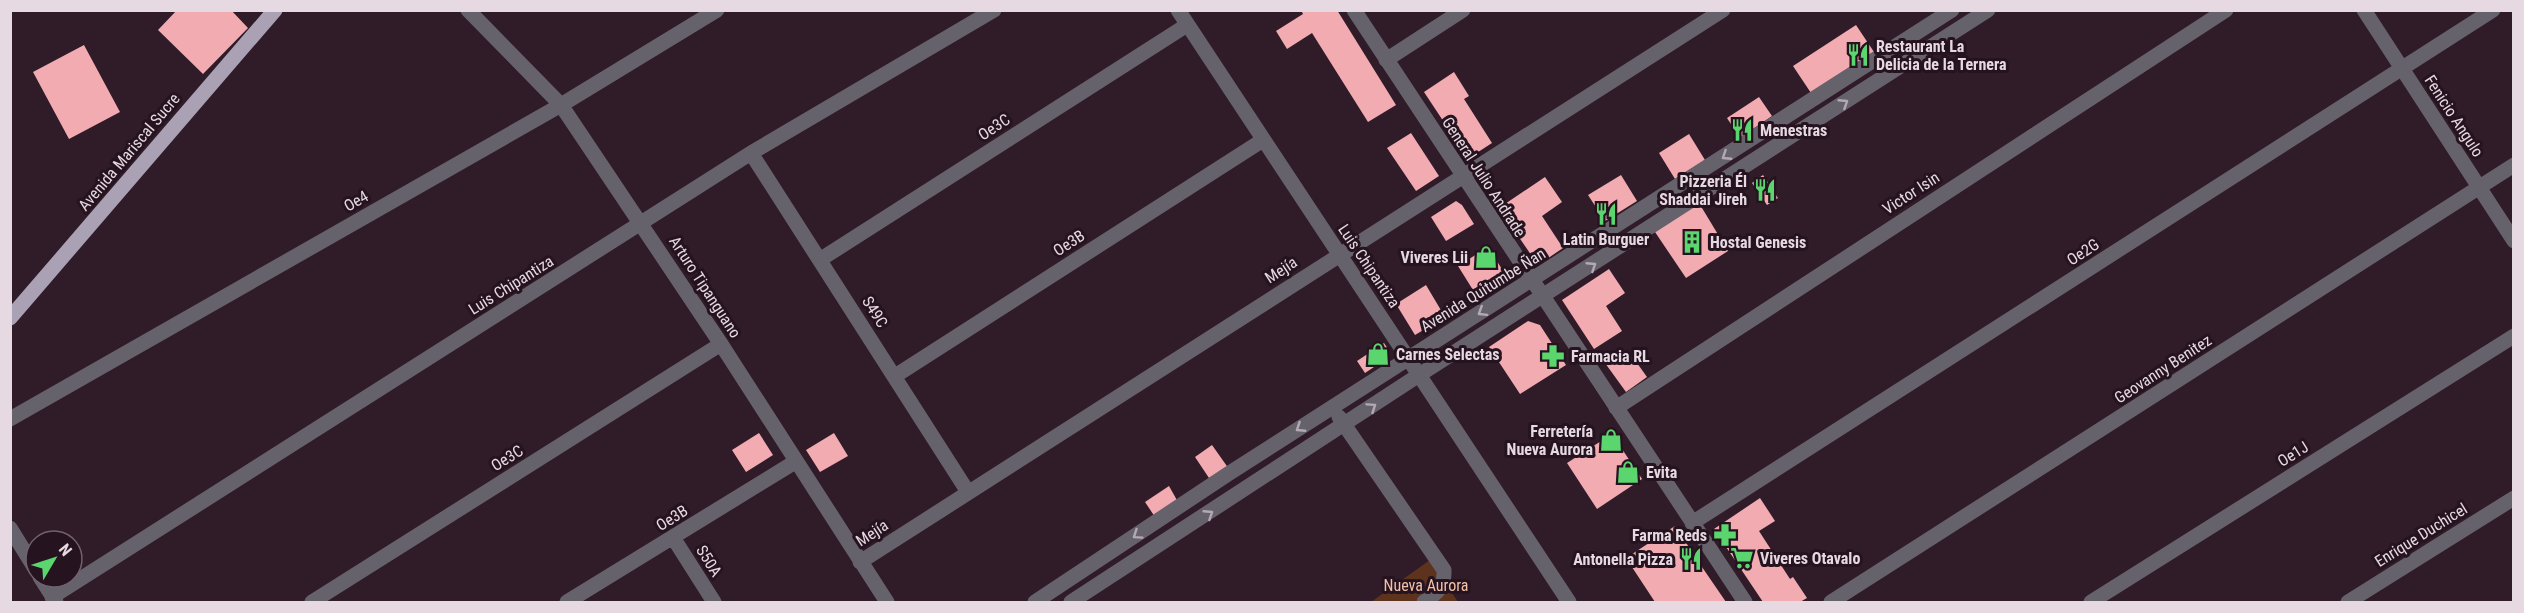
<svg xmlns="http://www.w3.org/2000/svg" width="2524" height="613" font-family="'Roboto Condensed',sans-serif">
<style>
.green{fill:#5e331d}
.building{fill:#f2abb1}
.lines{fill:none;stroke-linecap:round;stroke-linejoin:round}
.minor{stroke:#66626c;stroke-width:15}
.major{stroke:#aaa1b5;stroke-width:15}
.oneway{stroke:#b3a9b2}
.labels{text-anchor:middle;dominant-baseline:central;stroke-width:6;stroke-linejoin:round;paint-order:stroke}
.poi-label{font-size:16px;font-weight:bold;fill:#e6d9e1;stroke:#25131f;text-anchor:start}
.street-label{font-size:16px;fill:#e6d9e1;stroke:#25131f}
.park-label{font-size:16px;fill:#f3c0a7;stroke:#25131f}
</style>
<rect width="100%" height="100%" fill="#2f1c28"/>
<path class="green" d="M1430,560l28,42h-87z"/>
<path class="building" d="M177,10h54l17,18 -45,46 -45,-44z
M1301,10h36l59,95 -28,17 -56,-89 -25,16 -11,-18 27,-17z
M1856,25l18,27 -63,41 -18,-27z
M84,45l36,67 -51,27 -36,-67z
M1454,72l15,24 -5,3 28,44 -20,13 -7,-2 -41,-62z
M1759,97l13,19 -32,22 -13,-20z
M1411,133l28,43 -23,15 -29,-43z
M1689,134l16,26 -30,19 -16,-26z
M1621,175l16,26 -32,20 -17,-26z
M1763,175l15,23 -11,7 -15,-22z
M1545,177l17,25 -20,14 21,32 -25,17 -39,-57z
M1456,201l6,4 12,19 -28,17 -15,-24z
M1699,203l29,48 -42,27 -31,-46z
M1488,247l17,27v7l-27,17 -20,-32z
M1609,269l16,24 -19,13 16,25 -28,18 -32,-49z
M1426,285l19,32 -30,18 -19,-31z
M1528,321l12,4 26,40 -46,29 -31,-47z
M1384,343l4,6 -2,10 -21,14 -8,-12z
M1615,356l5,8 12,-8 15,21 -21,15 -21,-29z
M759,433l14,22 -27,17 -14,-22z
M834,433l14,23 -28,16 -14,-22z
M1612,434l30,45 -45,30 -30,-46z
M1212,445l17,24 -18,12 -16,-24z
M1169,486l9,16 -23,15 -10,-15z
M1760,498l15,23 -16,10 31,48 3,-2 14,21 -7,4h-37l-49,-73z
M1675,526l27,41 24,35h-71l-2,-3 -27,-41z"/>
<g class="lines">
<path class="minor" d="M468,10l93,95 160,239 166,258
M1178,10l391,592
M1354,10l391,592
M2364,10l150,231
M1386,60l77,-50
M751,153l217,339
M821,259l366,-234
M895,376l368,-236
M1616,408l610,-398
M1339,417l105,153c1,17 -7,23 -20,32
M10,419l551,-314 156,-95
M1692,523l801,-513
M10,528l26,42
M674,539l40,63
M860,562l863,-552
M40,577l16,25
M52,597l699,-444 243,-143
M312,602l409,-258
M567,602l228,-140
M1035,602l193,-128 724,-464
M1071,602l348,-227 569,-365
M1831,602l683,-437
M2091,602l423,-266
M2348,602l166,-104"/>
<path class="major" d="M10,318l265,-308"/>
</g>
<defs><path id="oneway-chevron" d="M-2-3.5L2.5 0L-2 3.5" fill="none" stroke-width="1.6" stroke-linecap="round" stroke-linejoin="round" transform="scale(1.5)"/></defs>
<g class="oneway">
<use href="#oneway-chevron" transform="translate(1844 103) rotate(-33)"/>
<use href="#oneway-chevron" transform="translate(1726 156) rotate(147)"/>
<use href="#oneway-chevron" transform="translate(1592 266) rotate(-33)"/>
<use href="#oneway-chevron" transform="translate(1482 312) rotate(148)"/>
<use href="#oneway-chevron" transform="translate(1372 407) rotate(-34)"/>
<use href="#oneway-chevron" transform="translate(1300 428) rotate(147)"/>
<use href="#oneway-chevron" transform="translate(1209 514) rotate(-33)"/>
<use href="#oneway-chevron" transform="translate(1137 535) rotate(146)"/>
</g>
<defs>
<g id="restaurant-bare" transform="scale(1.8)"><path d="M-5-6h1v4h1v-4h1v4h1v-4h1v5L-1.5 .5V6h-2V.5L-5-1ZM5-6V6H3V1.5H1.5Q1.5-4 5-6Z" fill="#5bd56e" stroke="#25131f" stroke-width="2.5" paint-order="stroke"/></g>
<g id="building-bare" transform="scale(1.8)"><path d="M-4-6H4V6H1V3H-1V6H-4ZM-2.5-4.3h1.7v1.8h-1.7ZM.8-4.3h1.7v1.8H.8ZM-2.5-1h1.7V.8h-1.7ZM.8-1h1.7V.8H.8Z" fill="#5bd56e" stroke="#25131f" stroke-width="2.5" paint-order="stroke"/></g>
<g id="shop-bare" transform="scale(1.8)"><path d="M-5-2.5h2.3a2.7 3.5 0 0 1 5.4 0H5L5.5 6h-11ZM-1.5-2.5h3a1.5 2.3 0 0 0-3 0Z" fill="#5bd56e" stroke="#25131f" stroke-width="2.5" paint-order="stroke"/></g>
<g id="pharmacy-bare" transform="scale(1.8)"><path d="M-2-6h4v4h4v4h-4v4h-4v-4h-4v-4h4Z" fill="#5bd56e" stroke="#25131f" stroke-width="2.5" paint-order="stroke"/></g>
<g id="supermarket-bare" transform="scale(1.8)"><path d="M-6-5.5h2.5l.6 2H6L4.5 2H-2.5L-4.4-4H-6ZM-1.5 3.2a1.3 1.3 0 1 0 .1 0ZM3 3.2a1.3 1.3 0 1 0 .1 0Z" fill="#5bd56e" stroke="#25131f" stroke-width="2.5" paint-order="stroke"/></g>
</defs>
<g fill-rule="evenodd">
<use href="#restaurant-bare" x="1858" y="55"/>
<use href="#restaurant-bare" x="1742" y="130"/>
<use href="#restaurant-bare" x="1765" y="190"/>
<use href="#restaurant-bare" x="1606" y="214"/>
<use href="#building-bare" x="1692" y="242"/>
<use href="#shop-bare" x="1486" y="257"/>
<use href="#shop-bare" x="1378" y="354"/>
<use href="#pharmacy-bare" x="1553" y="356"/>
<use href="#shop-bare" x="1611" y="440"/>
<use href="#shop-bare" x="1628" y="472"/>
<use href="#pharmacy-bare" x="1725" y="535"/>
<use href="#supermarket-bare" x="1742" y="558"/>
<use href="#restaurant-bare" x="1691" y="559"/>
</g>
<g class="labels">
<g class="poi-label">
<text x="1876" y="46">Restaurant La<tspan x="1876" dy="18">Delicia de la Ternera</tspan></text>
<text x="1760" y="130">Menestras</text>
<text x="1747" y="181" text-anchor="end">Pizzeria Él<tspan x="1747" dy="18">Shaddai Jireh</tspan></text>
<text x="1606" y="239" text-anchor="middle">Latin Burguer</text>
<text x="1710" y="242">Hostal Genesis</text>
<text x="1468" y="257" text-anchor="end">Viveres Lii</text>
<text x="1396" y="354">Carnes Selectas</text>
<text x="1571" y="356">Farmacia RL</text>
<text x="1593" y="431" text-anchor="end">Ferretería<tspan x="1593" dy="18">Nueva Aurora</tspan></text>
<text x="1646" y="472">Evita</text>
<text x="1707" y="535" text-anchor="end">Farma Reds</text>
<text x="1760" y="558">Viveres Otavalo</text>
<text x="1673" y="559" text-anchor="end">Antonella Pizza</text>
</g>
<g class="street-label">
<text transform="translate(2454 116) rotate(57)">Fenicio Angulo</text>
<text transform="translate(994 127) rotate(-33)">Oe3C</text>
<text transform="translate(129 152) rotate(-50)">Avenida Mariscal Sucre</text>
<text transform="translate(1484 177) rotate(57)">General Julio Andrade</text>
<text transform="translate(1911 193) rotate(-33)">Victor Isin</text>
<text transform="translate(356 201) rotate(-30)">Oe4</text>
<text transform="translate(1069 243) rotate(-33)">Oe3B</text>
<text transform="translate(2083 252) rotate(-33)">Oe2G</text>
<text transform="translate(1369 266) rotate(56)">Luis Chipantiza</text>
<text transform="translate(1281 270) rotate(-33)">Mejía</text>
<text transform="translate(511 285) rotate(-32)">Luis Chipantiza</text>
<text transform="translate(705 287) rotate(57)">Arturo Tipanguano</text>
<text transform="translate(1483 290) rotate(-32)">Avenida Quitumbe Ñan</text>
<text transform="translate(875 312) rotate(58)">S49C</text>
<text transform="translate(2163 369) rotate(-33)">Geovanny Benitez</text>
<text transform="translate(2293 454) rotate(-32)">Oe1J</text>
<text transform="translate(507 458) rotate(-32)">Oe3C</text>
<text transform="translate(672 518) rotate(-32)">Oe3B</text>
<text transform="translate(872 533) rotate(-33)">Mejía</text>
<text transform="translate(2421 535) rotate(-32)">Enrique Duchicel</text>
<text transform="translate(709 561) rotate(58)">S50A</text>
</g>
<g class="park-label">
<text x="1426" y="585">Nueva Aurora</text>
</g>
</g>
<rect width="2524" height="613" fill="none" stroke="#e6d9e1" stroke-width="24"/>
<g transform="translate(54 559) rotate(51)"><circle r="28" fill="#25131f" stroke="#72626d" stroke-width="1.5"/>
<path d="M0-4.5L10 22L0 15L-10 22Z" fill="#5bd56e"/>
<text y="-9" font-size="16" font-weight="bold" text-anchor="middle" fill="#e6d9e1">N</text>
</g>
</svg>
